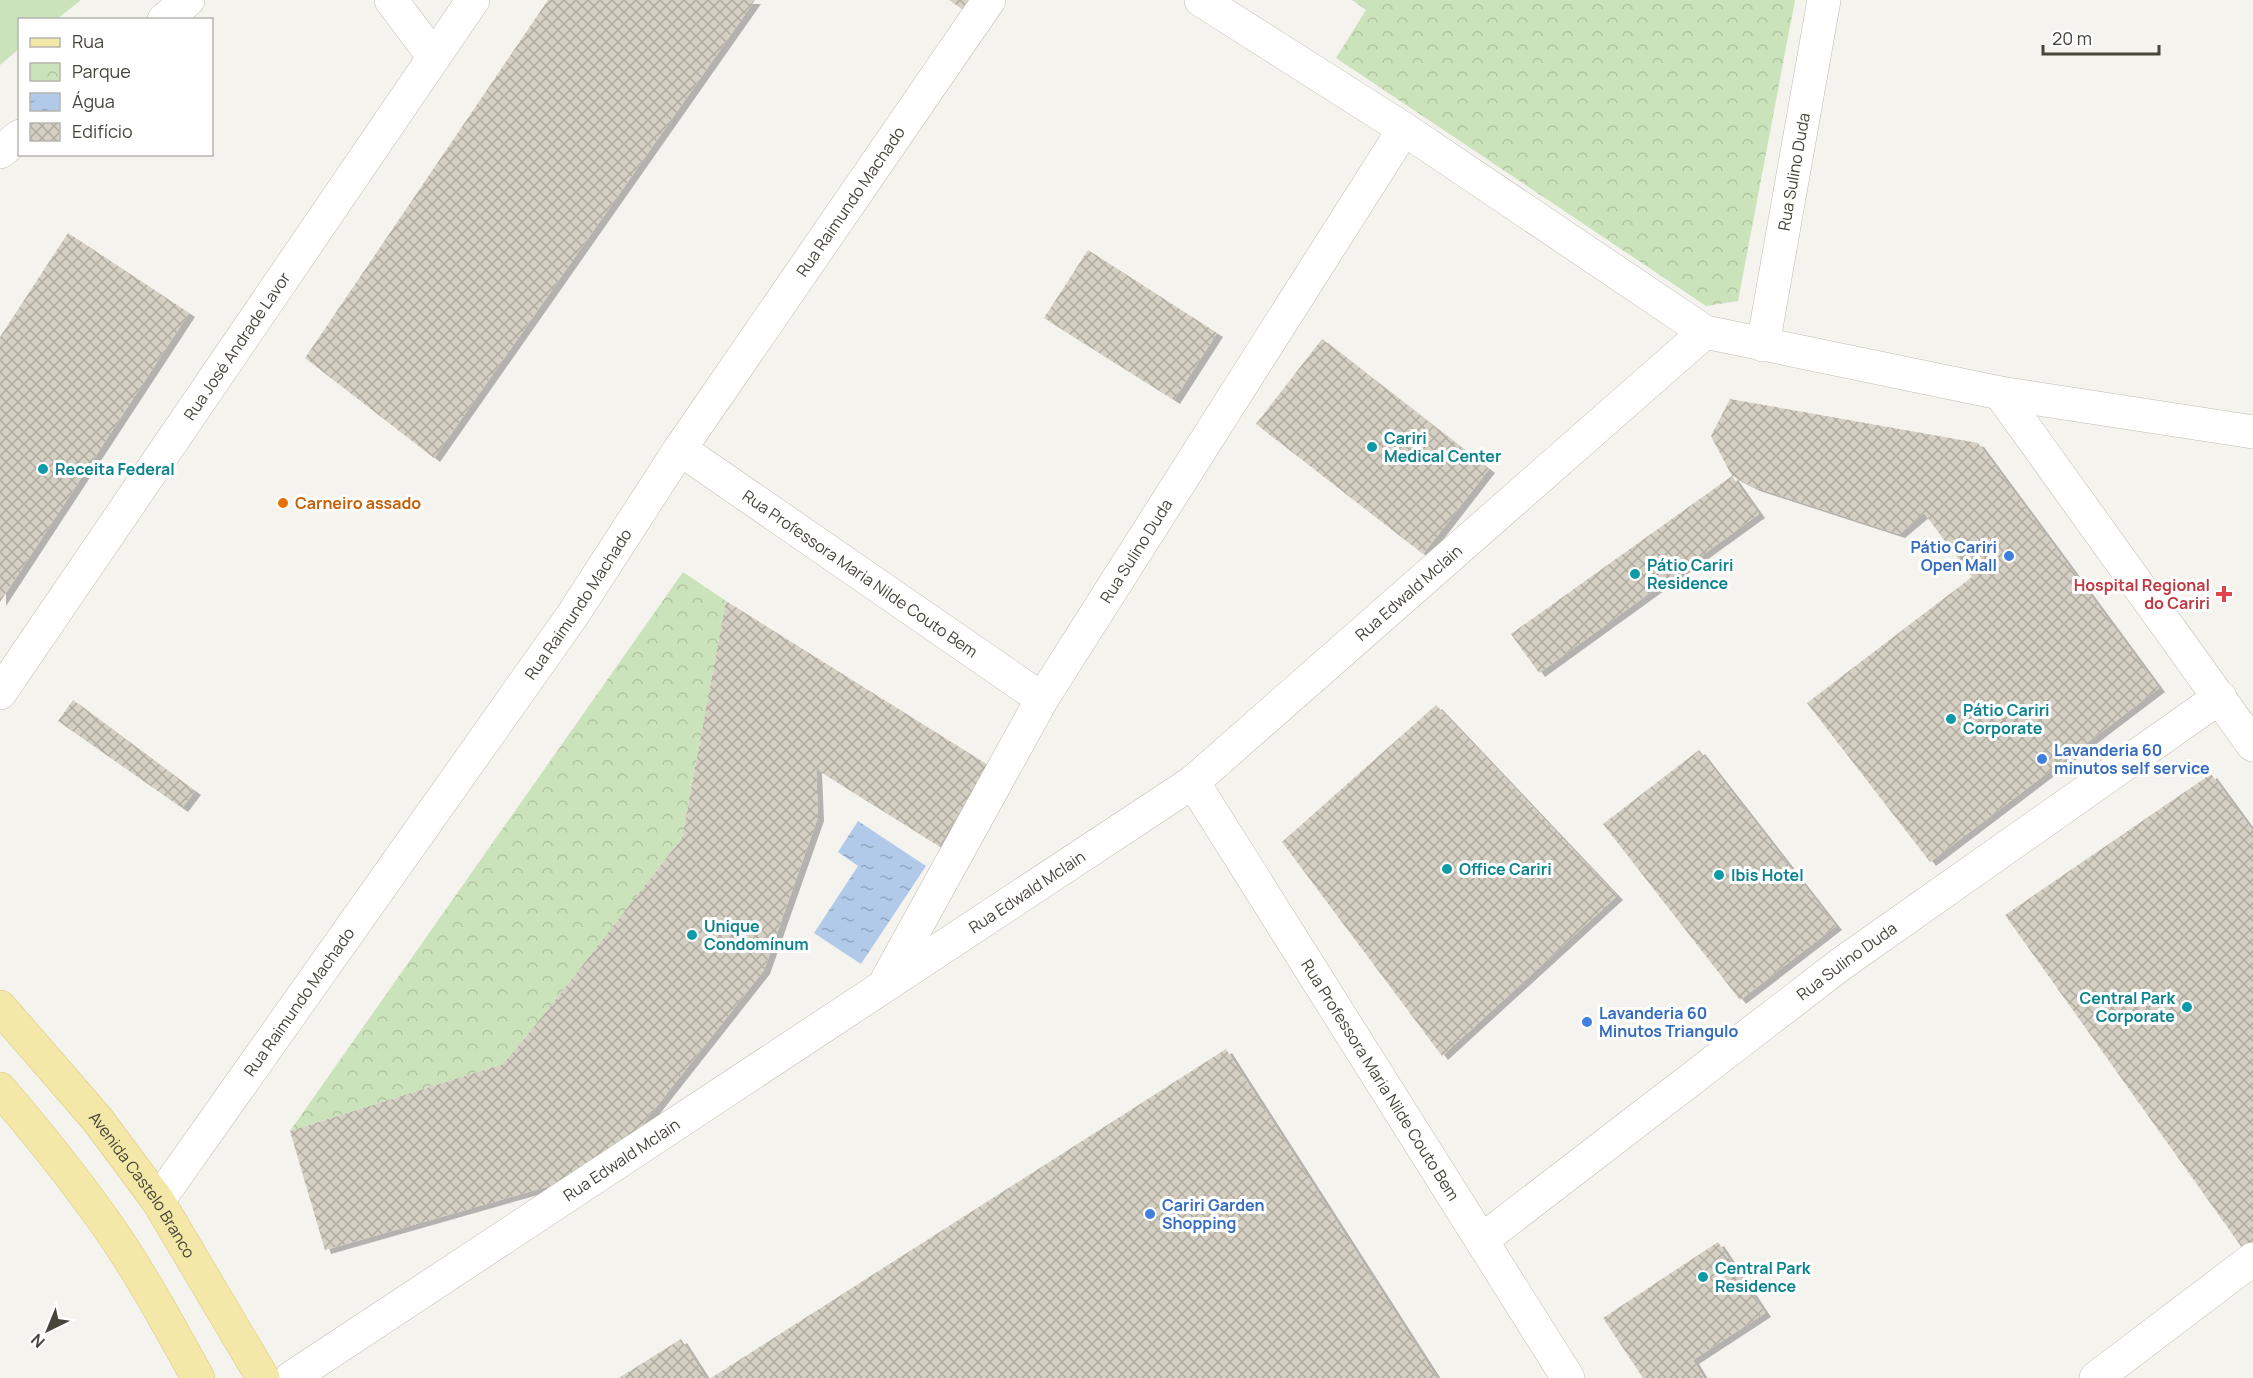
<svg xmlns="http://www.w3.org/2000/svg" width="2253" height="1378" font-family="Manrope,sans-serif">
<style>
.park{fill:url(#park-crowns)}
.garden{fill:#cbe3bb}
.water{fill:url(#water-ripples)}
.building{fill:url(#building-cross-hatch);filter:url(#shadow)}
.lines{fill:none;stroke-linecap:round;stroke-linejoin:round}
.minor-casing{stroke:#bfbcb0;stroke-width:34}
.major-casing{stroke:#d6c879;stroke-width:34}
.minor{stroke:#fff;stroke-width:33}
.major{stroke:#f3e8a8;stroke-width:33}
.culture-dot{fill:#0f9aa8;stroke:#fff;stroke-width:2}
.food-dot{fill:#e8710a;stroke:#fff;stroke-width:2}
.shop-dot{fill:#3f7fe0;stroke:#fff;stroke-width:2}
.health-dot{fill:#e0444e;stroke:#fff;stroke-width:2}
.labels{text-anchor:middle;dominant-baseline:central;stroke-width:6;stroke-linejoin:round;paint-order:stroke}
.street-label{font-size:16px;fill:#48453b;stroke:#fff}
.culture-label{font-size:16px;font-weight:bold;fill:#0d838f;stroke:#fff;text-anchor:start}
.food-label{font-size:16px;font-weight:bold;fill:#c56008;stroke:#fff;text-anchor:start}
.shop-label{font-size:16px;font-weight:bold;fill:#366cbe;stroke:#fff;text-anchor:start}
.health-label{font-size:16px;font-weight:bold;fill:#be3a42;stroke:#fff;text-anchor:end}
</style>
<defs>
<pattern id="park-crowns" width="20" height="18" patternUnits="userSpaceOnUse" patternTransform="scale(1.5)"><rect width="20" height="18" fill="#cbe3bb"/><path d="M2 6a3 3 0 1 1 6 0M12 15a3 3 0 1 1 6 0" fill="none" stroke="#b0c4a2"/></pattern>
<pattern id="water-ripples" width="26" height="14" patternUnits="userSpaceOnUse" patternTransform="scale(1.5)"><rect width="26" height="14" fill="#b2cae9"/><path d="M2 4q2-2 4 0t4 0M15 11q2-2 4 0t4 0" fill="none" stroke="#93a6be"/></pattern>
<pattern id="building-cross-hatch" width="8" height="8" patternUnits="userSpaceOnUse" patternTransform="scale(1.5)"><rect width="8" height="8" fill="#d5d0c3"/><path d="M0 0l8 8M0 8l8-8" fill="none" stroke="#afaba0"/></pattern>
<filter id="shadow"><feDropShadow dx="6" dy="4" stdDeviation="0" flood-color="#0004"/></filter>
</defs>
<rect width="100%" height="100%" fill="#f5f3ed"/>
<path class="park" d="M1352,0h443l-57,301 -32,5 -370,-248 30,-48z
M683,572l43,29 -44,237 -140,179 -39,47 -213,67z"/>
<path class="garden" d="M0,0h81l-24,19 -37,1 -1,29 -19,16z"/>
<path class="water" d="M858,821l68,45 -65,98 -47,-31 44,-67 -20,-14z"/>
<path class="building" d="M548,0h207l-321,458 -129,-100z
M949,0h39l-13,18z
M68,233l121,80 -189,289v-265z
M1088,250l129,83 -43,67 -130,-82z
M1322,339l167,130 -66,85 -167,-130z
M1730,399l248,44 181,245 -229,174 -123,-159 165,-126 -48,-64 -25,21 -145,-47 -22,-11 27,38 -220,159 -28,-39 221,-158 -21,-40z
M726,601l262,164 -49,81 -123,-77 2,48 -54,153 -126,160 -78,53 -235,67 -35,-119 213,-67 39,-47 140,-179z
M73,700l122,91 -13,17 -124,-87z
M1436,705l181,191 -175,160 -160,-214z
M1699,750l137,176 -96,74 -137,-176z
M2211,774l42,57v411l-10,7 -238,-334z
M1226,1049l211,329h-726z
M1718,1242l47,71 -72,47 11,18h-61l-40,-60z
M681,1339l25,39h-87z"/>
<g class="lines">
<g class="minor-casing">
<g id="minor">
<path d="M391,0l42,56"/>
<path d="M1201,0l203,129 301,203 295,61 253,39"/>
<path d="M164,20l24,-20"/>
<path d="M0,152l20,-16"/>
<path id="s1" d="M1763,345l61,-345"/>
<path d="M2000,393l253,352"/>
<path id="s2" d="M680,449l362,250"/>
<path id="s3" d="M0,693l473,-693"/>
<path id="s4" d="M1193,782l375,596"/>
<path id="s5" d="M888,978l154,-279 362,-570"/>
<path id="s6" d="M158,1201l414,-585 108,-167 309,-449"/>
<path id="s7" d="M1482,1240l359,-276 379,-267"/>
<path id="s8" d="M291,1378l902,-596 512,-450"/>
<path d="M2096,1378l157,-119"/>
</g>
</g>
<g class="major-casing">
<g id="major">
<path id="s9" d="M0,1007l97,112 61,82 105,177"/>
<path d="M0,1089c36,42 70,84 102,129 36,50 66,106 96,160"/>
</g>
</g>
<use href="#minor" class="minor"/>
<use href="#major" class="major"/>
</g>
<g class="culture-dot">
<circle cx="1372" cy="447" r="6"/>
<circle cx="43" cy="469" r="6"/>
<circle cx="1635" cy="574" r="6"/>
<circle cx="1951" cy="719" r="6"/>
<circle cx="1447" cy="869" r="6"/>
<circle cx="1719" cy="875" r="6"/>
<circle cx="692" cy="935" r="6"/>
<circle cx="2187" cy="1007" r="6"/>
<circle cx="1703" cy="1277" r="6"/>
</g>
<circle class="food-dot" cx="283" cy="503" r="6"/>
<g class="shop-dot">
<circle cx="2009" cy="556" r="6"/>
<circle cx="2042" cy="759" r="6"/>
<circle cx="1587" cy="1022" r="6"/>
<circle cx="1150" cy="1214" r="6"/>
</g>
<path class="health-dot" d="M2221 585h6v6h6v6h-6v6h-6v-6h-6v-6h6z"/>
<g class="labels">
<g class="street-label">
<text stroke="none"><textPath href="#s1" startOffset="176">Rua Sulino Duda</textPath></text>
<text stroke="none"><textPath href="#s6" startOffset="1216">Rua Raimundo Machado</textPath></text>
<text stroke="none"><textPath href="#s3" startOffset="420">Rua José Andrade Lavor</textPath></text>
<text stroke="none"><textPath href="#s5" startOffset="494">Rua Sulino Duda</textPath></text>
<text stroke="none"><textPath href="#s2" startOffset="219">Rua Professora Maria Nilde Couto Bem</textPath></text>
<text stroke="none"><textPath href="#s8" startOffset="1368">Rua Edwald Mclain</textPath></text>
<text stroke="none"><textPath href="#s6" startOffset="730">Rua Raimundo Machado</textPath></text>
<text stroke="none"><textPath href="#s8" startOffset="882">Rua Edwald Mclain</textPath></text>
<text stroke="none"><textPath href="#s7" startOffset="459">Rua Sulino Duda</textPath></text>
<text stroke="none"><textPath href="#s6" startOffset="244">Rua Raimundo Machado</textPath></text>
<text stroke="none"><textPath href="#s4" startOffset="352">Rua Professora Maria Nilde Couto Bem</textPath></text>
<text stroke="none"><textPath href="#s8" startOffset="396">Rua Edwald Mclain</textPath></text>
<text stroke="none"><textPath href="#s9" startOffset="228">Avenida Castelo Branco</textPath></text>
</g>
<g class="culture-label">
<text x="1384" y="438">Cariri<tspan x="1384" dy="18">Medical Center</tspan></text>
<text x="55" y="469">Receita Federal</text>
<text x="1647" y="565">Pátio Cariri<tspan x="1647" dy="18">Residence</tspan></text>
<text x="1963" y="710">Pátio Cariri<tspan x="1963" dy="18">Corporate</tspan></text>
<text x="1459" y="869">Office Cariri</text>
<text x="1731" y="875">Ibis Hotel</text>
<text x="704" y="926">Unique<tspan x="704" dy="18">Condomínum</tspan></text>
<text x="2175" y="998" text-anchor="end">Central Park<tspan x="2175" dy="18">Corporate</tspan></text>
<text x="1715" y="1268">Central Park<tspan x="1715" dy="18">Residence</tspan></text>
</g>
<g class="food-label">
<text x="295" y="503">Carneiro assado</text>
</g>
<g class="shop-label">
<text x="1997" y="547" text-anchor="end">Pátio Cariri<tspan x="1997" dy="18">Open Mall</tspan></text>
<text x="2054" y="750">Lavanderia 60<tspan x="2054" dy="18">minutos self service</tspan></text>
<text x="1599" y="1013">Lavanderia 60<tspan x="1599" dy="18">Minutos Triangulo</tspan></text>
<text x="1162" y="1205">Cariri Garden<tspan x="1162" dy="18">Shopping</tspan></text>
</g>
<g class="health-label">
<text x="2210" y="585">Hospital Regional<tspan x="2210" dy="18">do Cariri</tspan></text>
</g>
</g>
<rect x="18" y="18" width="195" height="138" fill="#ffffff" stroke="#b6b5b1" stroke-width="1.5"/>
<rect x="30" y="38" width="30" height="9" fill="#f3e8a8" stroke="#b6b5b1" stroke-width="1.5"/>
<text x="72" y="48" font-size="18" fill="#48453b">Rua</text>
<rect x="30" y="63" width="30" height="18" fill="url(#park-crowns)" stroke="#b6b5b1" stroke-width="1.5"/>
<text x="72" y="78" font-size="18" fill="#48453b">Parque</text>
<rect x="30" y="93" width="30" height="18" fill="url(#water-ripples)" stroke="#b6b5b1" stroke-width="1.5"/>
<text x="72" y="108" font-size="18" fill="#48453b">Água</text>
<rect x="30" y="123" width="30" height="18" fill="url(#building-cross-hatch)" stroke="#b6b5b1" stroke-width="1.5"/>
<text x="72" y="138" font-size="18" fill="#48453b">Edifício</text>
<g transform="translate(48 1330) rotate(223)" stroke="#ffffff" stroke-width="4.5" paint-order="stroke">
<path d="M0-4.5L10 22L0 15L-10 22Z" fill="#48453b"/>
<text y="-9" font-size="16" font-weight="bold" text-anchor="middle" fill="#48453b">N</text>
</g>
<path d="M2043 45v9h116v-9" fill="none" stroke="#48453b" stroke-width="3"/>
<text x="2052" y="45" font-size="18" fill="#48453b" stroke="#ffffff" stroke-width="4.5" paint-order="stroke">20 m</text>
</svg>
